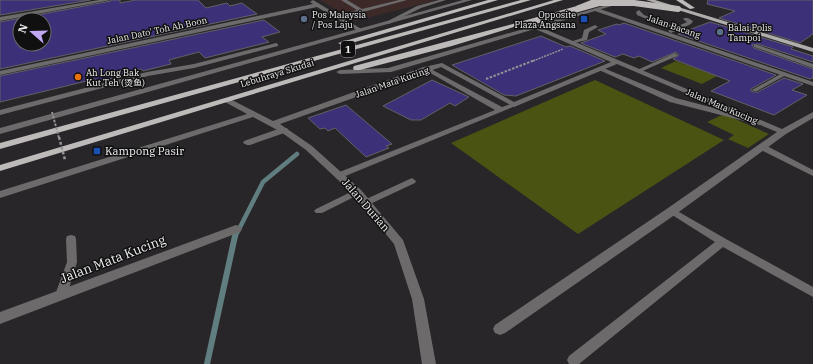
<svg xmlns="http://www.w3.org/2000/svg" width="813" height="364" font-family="'IBM Plex Serif','Noto Sans SC',serif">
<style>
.commercial{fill:#3d2928}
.green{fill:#4a5312}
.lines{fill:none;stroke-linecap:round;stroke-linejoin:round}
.stream-far1{stroke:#607e80;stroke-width:4.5}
.stream{stroke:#607e80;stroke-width:6}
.building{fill:#3c3079;stroke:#616164;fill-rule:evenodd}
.path-far1{stroke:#949295;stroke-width:1.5;stroke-dasharray:2 1;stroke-linecap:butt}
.path{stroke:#949295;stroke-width:2;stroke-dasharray:2.5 1.5;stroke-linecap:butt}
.service{fill:#6c6a6a;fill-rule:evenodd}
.minor{fill:#6c6a6a;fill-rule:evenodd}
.tertiary{fill:#6c6a6a;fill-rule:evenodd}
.primary{fill:#b0adad;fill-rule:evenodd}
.trunk{fill:#bebaba;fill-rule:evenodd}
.path-bridge-far1{stroke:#949295;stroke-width:2;stroke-dasharray:2.5 1.5;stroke-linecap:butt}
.path-bridge{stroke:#949295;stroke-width:2.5;stroke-dasharray:3 2;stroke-linecap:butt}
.trunk-bridge{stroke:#bebaba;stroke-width:6}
.service-dot{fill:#5c6f8a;stroke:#111011;stroke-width:1.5}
.transit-dot{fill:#1a4fb4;stroke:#111011;stroke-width:1.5}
.food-dot{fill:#e8710a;stroke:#111011;stroke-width:1.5}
.labels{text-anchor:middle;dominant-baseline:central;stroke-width:3;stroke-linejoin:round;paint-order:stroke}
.far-poi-label{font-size:9px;fill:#f0eff1;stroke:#111011;text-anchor:start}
.far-street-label{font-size:9px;fill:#f0eff1;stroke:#111011}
.shield{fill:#111011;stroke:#adacae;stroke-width:1}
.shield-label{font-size:10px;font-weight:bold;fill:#f0eff1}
.poi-label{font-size:11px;fill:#f0eff1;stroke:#111011;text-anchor:start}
.street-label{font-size:11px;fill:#f0eff1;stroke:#111011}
.near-street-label{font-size:13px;fill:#f0eff1;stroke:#111011}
</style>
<rect width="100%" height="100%" fill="#292629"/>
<path class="commercial" d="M320,0h117l-82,21z"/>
<path class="green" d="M676,61l41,15 -15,8 -41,-16z
M595,80l129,60 -146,94 -127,-91z
M724,114l45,20 -21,14 -20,-9 6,-4 -27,-13z"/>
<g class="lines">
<path class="stream-far1" d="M235,237l28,-55 34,-28"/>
<path class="stream" d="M207,364l28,-128"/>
</g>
<path class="building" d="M0,0h90l-90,15z
M112,0h8v3l16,-3h62l8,8 21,-5 3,3 12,-3 15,11 -257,55v-47l111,-21zM20,20h24v24l-24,4z
M708,0h105v34l-13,9 -81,-25 16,-7 -28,-7z
M264,20l16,12 -18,5 7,5 -64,16 -6,-6 -30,8 2,4 -28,7 -2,-2 -29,7 1,2 -16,4 -2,-3 -95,23v-26z
M710,22l83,25 -2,2 22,7v6l-55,-18 -6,1 2,3 59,21v9l-3,1 -132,-45z
M624,23l152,52 -25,14v2l2,1h5l26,-14 19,6 -11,6 15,5 -33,20 -63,-24 19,-10 -57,-22 6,-4 -3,-3 -24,10 -13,-6 -5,2 -11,-4 -8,3 -34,-14 25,-9 -8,-4 19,-6 2,1z
M541,36l25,11 4,-1 35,15 -89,35 -12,-1 -52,-30z
M432,80l37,17 -14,9 -5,-3 -29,17h-10l-28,-14z
M346,105l46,39 -6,2 3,2 -23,9 -31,-29 -7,3 -3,-3 -5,1 -12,-11z"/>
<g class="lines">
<path class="path-far1" d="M533,61l30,-12"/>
<path class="path" d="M486,79l49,-19"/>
<path class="service" d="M341,0h6l15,9 37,-9h8l-70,19 -3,-2 1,-1 22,-6z
M439,0h7l-25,8 -32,16 -5,-1 33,-17z
M639,10l5,5 32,12 11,-5 -4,-3 1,-1h4l5,3 -2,3 -20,9 -3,-2 3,-2 -34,-14 -1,-3z
M595,25l3,2 -9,5 -2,8 -17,4v-2l12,-4 2,-8z
M754,45h4l55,19v4l-59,-21z
M675,53l3,2 -1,1 -37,16 -5,-1z
M427,67l75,40 12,-4 4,2 -175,72h-6l-1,-2 1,-2 158,-63 -70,-40v-2z
M601,67l75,31 87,23 1,2 -4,2 -90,-23 -71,-32v-2z
M784,72l3,2 -1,1 -29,16h-4l-1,-1z
M281,128h6l1,2 -1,2 -37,13h-3l-4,-2 1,-2z
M759,145h6l48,25v6l-54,-27 -1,-2z
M412,178l4,3 -1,2 -47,22 -3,1 -5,-3 2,-2z
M357,189l5,3 -2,2 -38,19h-6l-2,-2 2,-2z
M672,208l54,31 87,48v10l-90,-50 -144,117h-10l-2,-4 2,-4 146,-114 -46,-29 -2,-2 2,-2z
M71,235l4,1 1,3 1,23 -10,33 -2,3 -4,2 -4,-2 -2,-3 12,-33 -1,-23 1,-3z"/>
<path class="minor" d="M99,0h12l-111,21v-4z
M313,0l50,30 -5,1 -41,-24 -317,68v-4l313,-67 -3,-2z
M597,8l216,74v4l-218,-75 -1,-1z
M535,25l247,104 31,-17v6l-27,16 -110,80 -171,119 -5,2 -5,-2 -2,-4 2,-4 173,-117 109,-76 -160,-68 -103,43 -73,-40 -161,57 32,22 49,44 42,50 21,59 12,65h-14l-10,-65 -18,-55 -41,-50 -47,-44 -25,-18 -28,-15 -253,81v-7l247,-77 -22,-12 -1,-2 4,-2 45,23 151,-54 18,-4 72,39 97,-40 -78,-34v-2z
M276,43l2,1v2l-84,22 -46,8 -148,39v-5l147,-38 47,-8z
M236,225l4,1 2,3 -2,3 -240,92v-12z"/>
<path class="tertiary" d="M463,0h9l-472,134v-6z
M610,4l5,1 -224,67 -51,2 -4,-2 4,-2 48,-2z"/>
<path class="primary" d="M646,0h9l158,48v4z"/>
<path class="trunk" d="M488,0h10l-153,45h-3l-4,-2z
M521,0h10l-531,149v-6z
M554,0h9l-563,171v-6z
M591,0h9l-19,7 -5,-1z
M676,0h7l12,8 -5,1z
M532,19l5,1 -85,26 -92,24h-6l-1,-2 1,-2z"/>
<path class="path-bridge-far1" d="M52,112l7,26"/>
<path class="path-bridge" d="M59,137l6,23"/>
<path class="trunk-bridge" d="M524,24l75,-21h35l44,6"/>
</g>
<g class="service-dot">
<circle cx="304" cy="19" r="4"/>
<circle cx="720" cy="32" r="4"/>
</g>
<g class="transit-dot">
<rect x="580" y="15" width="8" height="8" rx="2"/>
<rect x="93" y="147" width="8" height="8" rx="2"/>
</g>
<circle class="food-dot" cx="78" cy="77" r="4"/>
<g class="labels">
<g class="far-poi-label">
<text x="312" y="14">Pos Malaysia<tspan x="312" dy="10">/ Pos Laju</tspan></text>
<text x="576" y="14" text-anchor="end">Opposite<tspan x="576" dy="10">Plaza Angsana</tspan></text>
<text x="728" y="27">Balai Polis<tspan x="728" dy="10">Tampoi</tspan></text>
<text x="86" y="72">Ah Long Bak<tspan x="86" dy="10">Kut Teh (烫鱼)</tspan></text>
</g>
<g class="far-street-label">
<text transform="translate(674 26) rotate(19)">Jalan Bacang</text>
<text transform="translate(157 30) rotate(-12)">Jalan Dato' Toh Ah Boon</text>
<text transform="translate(277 73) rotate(-17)">Lebuhraya Skudai</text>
<text transform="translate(392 82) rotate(-19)">Jalan Mata Kucing</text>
<text transform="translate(722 106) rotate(23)">Jalan Mata Kucing</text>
</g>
<rect class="shield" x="341" y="41" width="14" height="16" rx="3"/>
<g class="shield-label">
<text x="348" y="49">1</text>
</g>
<g class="poi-label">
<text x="105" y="151">Kampong Pasir</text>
</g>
<g class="street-label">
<text transform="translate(366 205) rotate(49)">Jalan Durian</text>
</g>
<g class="near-street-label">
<text transform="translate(113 259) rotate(-21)">Jalan Mata Kucing</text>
</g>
</g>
<g transform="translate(32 32) rotate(290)"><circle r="19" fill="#111011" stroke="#6a696b"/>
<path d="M0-3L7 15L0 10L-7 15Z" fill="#c1a8f3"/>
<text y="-6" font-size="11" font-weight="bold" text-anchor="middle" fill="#f0eff1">N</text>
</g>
</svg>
